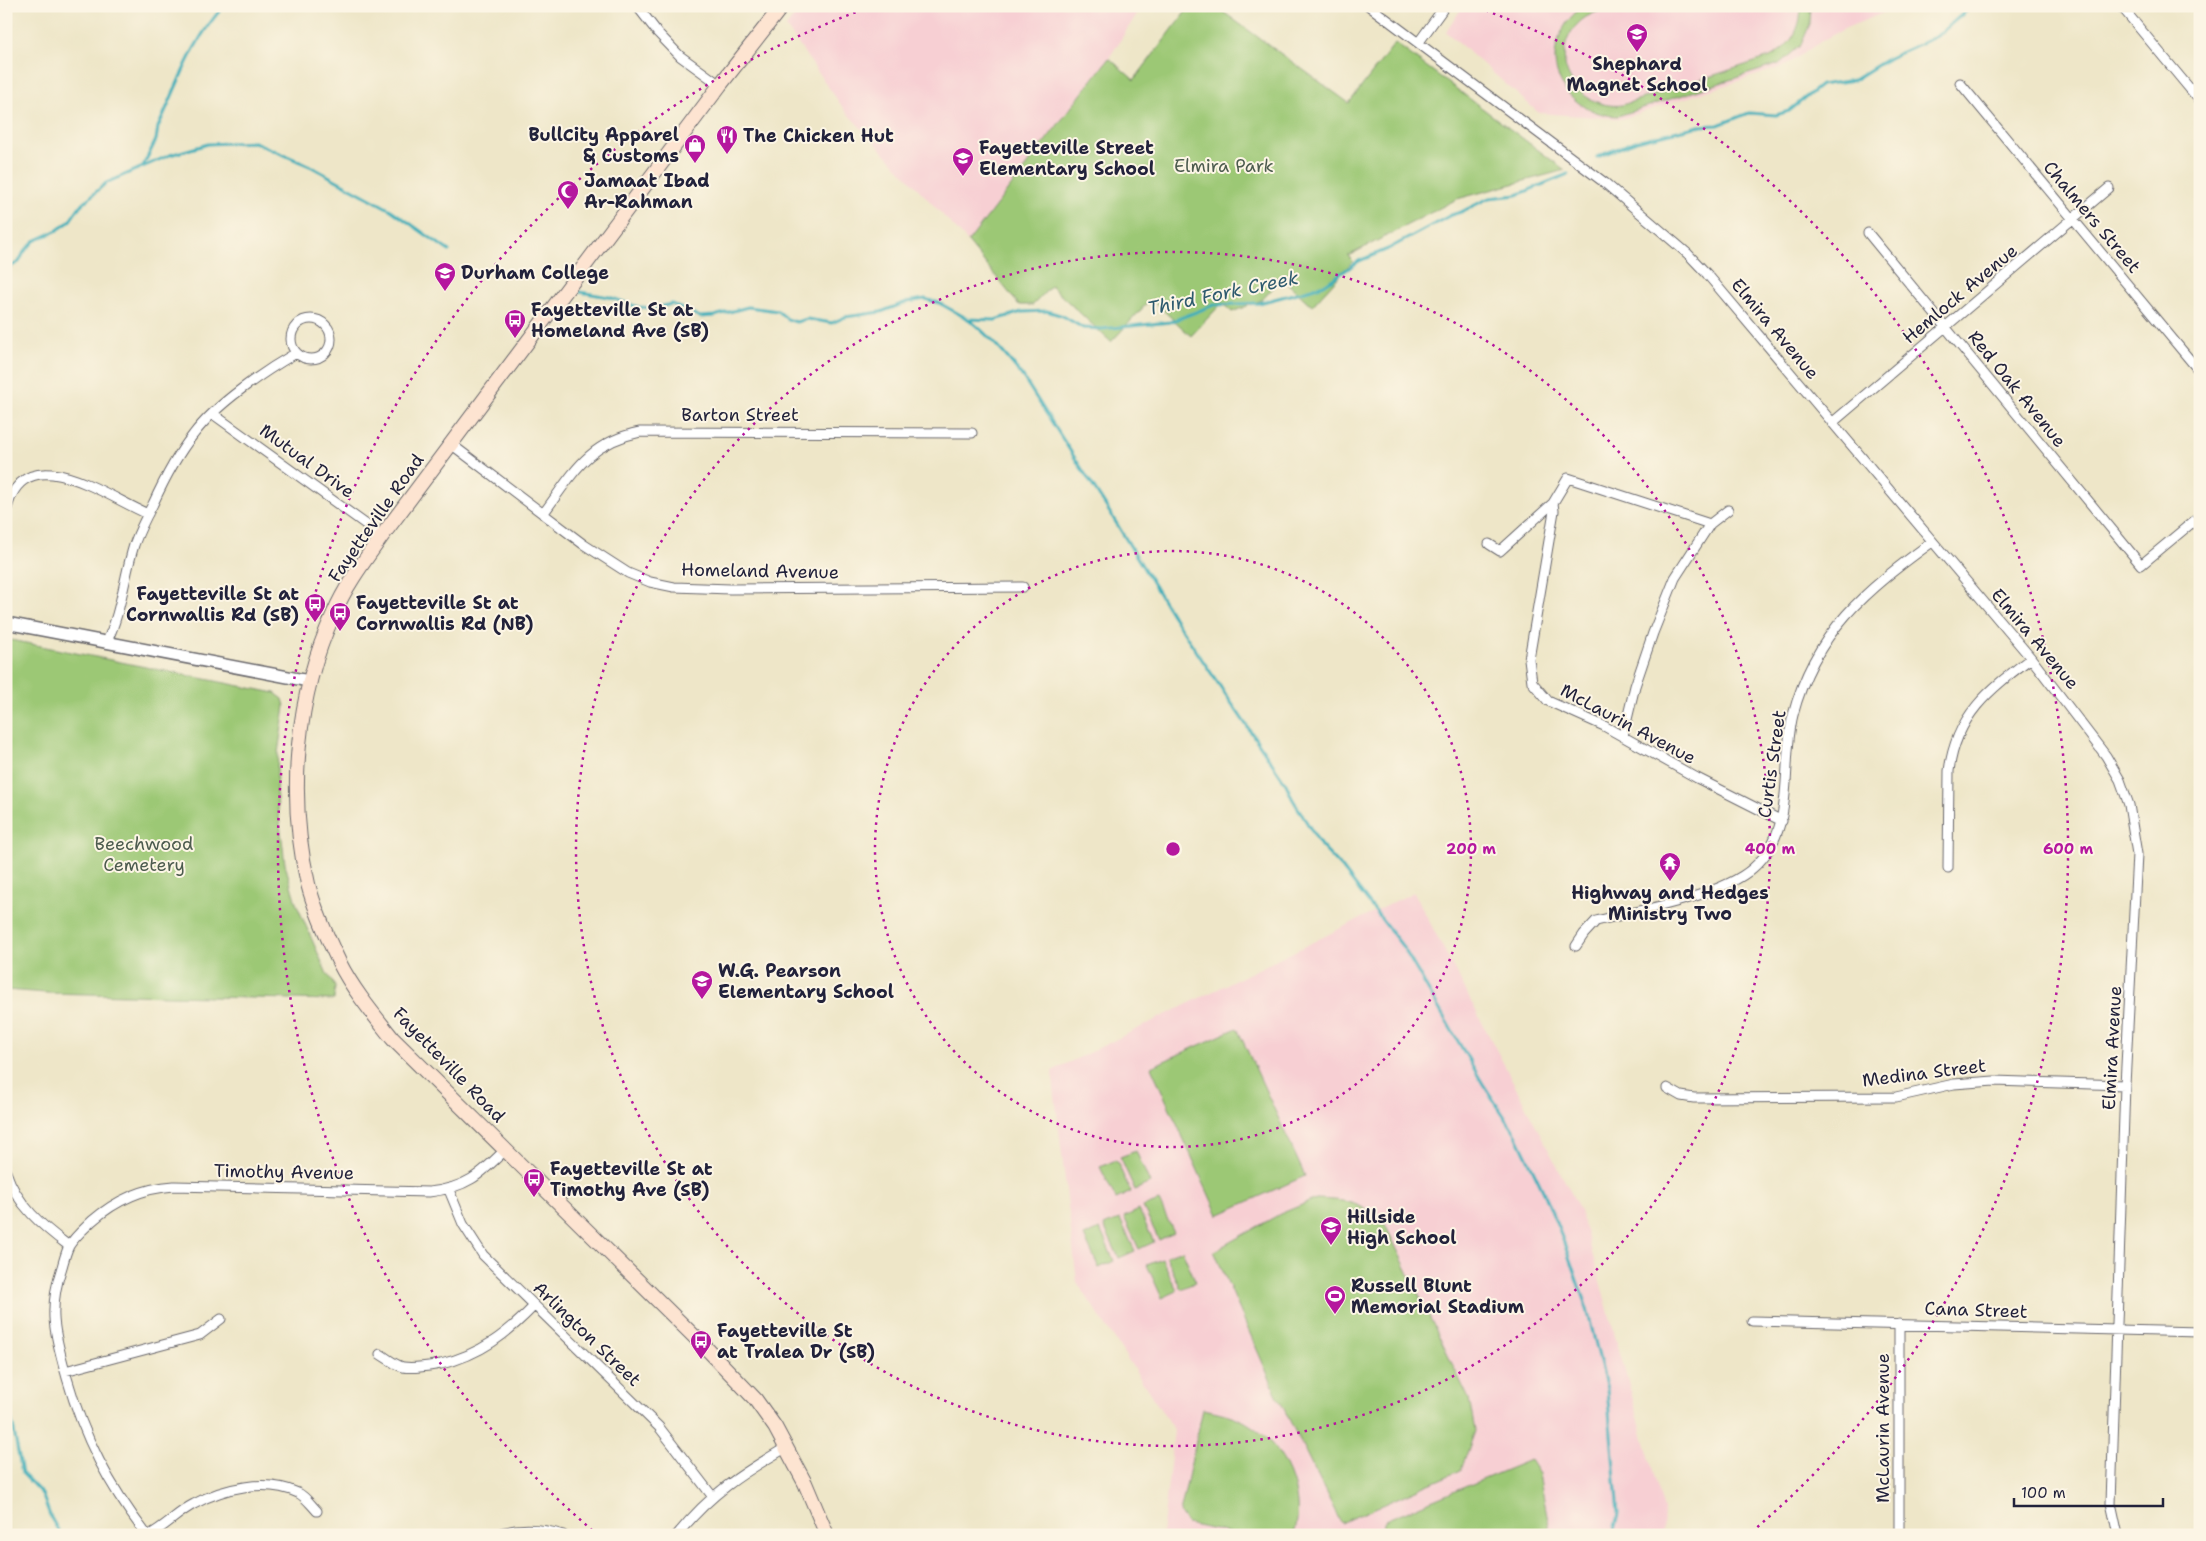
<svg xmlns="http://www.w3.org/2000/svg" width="2206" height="1541" font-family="'Shantell Sans',sans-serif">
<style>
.built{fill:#f7cfd3}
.green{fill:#9cc875;stroke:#5f7558}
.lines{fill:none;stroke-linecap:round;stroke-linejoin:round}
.stream{stroke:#40afba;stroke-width:3}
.minor-casing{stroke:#69676c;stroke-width:11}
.tertiary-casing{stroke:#69676c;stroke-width:14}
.secondary-casing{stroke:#69676c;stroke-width:16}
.minor{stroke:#fff;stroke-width:9}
.tertiary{stroke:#fff;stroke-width:11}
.secondary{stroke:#fde4d1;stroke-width:14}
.ring{fill:none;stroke:#b5179e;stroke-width:2.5;stroke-dasharray:2.5 5}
.labels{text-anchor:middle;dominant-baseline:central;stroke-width:4;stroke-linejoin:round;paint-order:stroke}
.poi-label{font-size:18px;font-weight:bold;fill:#22223b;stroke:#fcf5e5;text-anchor:start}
.park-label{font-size:18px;fill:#4d5c4f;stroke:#fcf5e5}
.street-label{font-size:18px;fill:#22223b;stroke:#fcf5e5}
.water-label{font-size:19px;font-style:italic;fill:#2e5a6e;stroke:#fcf5e5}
.centre{fill:#b5179e;stroke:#fcf5e5;stroke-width:2.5}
.ring-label{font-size:15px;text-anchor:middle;font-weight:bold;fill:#b5179e;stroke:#fcf5e5;stroke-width:4;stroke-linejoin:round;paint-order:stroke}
</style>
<rect width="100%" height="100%" fill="#fcf5e5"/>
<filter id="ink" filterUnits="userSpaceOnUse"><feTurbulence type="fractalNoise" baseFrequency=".02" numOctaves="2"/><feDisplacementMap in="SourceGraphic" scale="10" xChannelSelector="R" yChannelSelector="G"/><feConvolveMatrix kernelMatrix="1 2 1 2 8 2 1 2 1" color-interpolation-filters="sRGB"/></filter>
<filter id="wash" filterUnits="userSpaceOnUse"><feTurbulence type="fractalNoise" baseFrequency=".0096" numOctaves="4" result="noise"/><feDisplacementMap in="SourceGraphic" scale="20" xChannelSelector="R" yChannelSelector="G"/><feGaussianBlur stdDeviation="1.12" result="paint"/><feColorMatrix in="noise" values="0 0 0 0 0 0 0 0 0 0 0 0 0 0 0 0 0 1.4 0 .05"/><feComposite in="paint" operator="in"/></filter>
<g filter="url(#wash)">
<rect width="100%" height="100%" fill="#eee6c8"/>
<path class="built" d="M802,6h340l-33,52 -141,184 -122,-130 -60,-85z
M1463,6h426l-6,7 -37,15 -23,12 -38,26 -164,53 -82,-6 -93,-81z
M1414,892l166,318 84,300 -1,25h-501l12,-105 -97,-148 -25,-211z"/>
<path class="green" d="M1190,6h25l134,97 46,-60 170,127 -108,29 -109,57 5,5 -41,45 -30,-28 -20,22 -30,12 -10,-9 -31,33 -40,-37 -40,43 -60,-56 -18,19h-14l-51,-63 141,-184 25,22z
M1585,6h28c-11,4 -22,7 -31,14 -39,33 -8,91 40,85l148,-48c21,-11 31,-28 31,-51h10l-1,18 -9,21 -22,19 -161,52c-40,-1 -75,-36 -59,-78 5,-13 13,-25 26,-32z
M6,639l269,54 8,6 2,7 -7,47 -2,38 9,73 11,39 31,71 8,12 -1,14 -288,-7 -40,-3z
M1237,1028l68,148 -87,39 -67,-148z
M1136,1151l14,32 -15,7 -15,-33z
M1116,1160l15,32 -15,7 -16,-32z
M1316,1199c31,1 39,3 66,19l87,181 6,32 -14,39 -120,53 -66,-132 -61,-140 66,-37z
M1159,1201l15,32 -15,7 -16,-33z
M1139,1210l15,32 -15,7 -15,-32z
M1120,1219l15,32 -16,7 -15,-32z
M1100,1229l14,32 -15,7 -15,-32z
M1182,1250l14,32 -15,7 -15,-33z
M1162,1259l15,32 -15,7 -15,-33z
M1203,1409c16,3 34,7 47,16 35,22 56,70 44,110h-55l-52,-11 -7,-11z
M1530,1460l9,14 12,61h-170l4,-15z"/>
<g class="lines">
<path class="stream" d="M1597,157l39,-16 63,-15 19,-1 31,-12 27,2 13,-4 32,-26 33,-5 35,-22 48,-22 35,-30
M143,166l13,-26 2,-13c20,-42 34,-87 66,-121
M6,269l13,-7 5,-10 10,-11 22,-10 13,-9 11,-16 26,-23 64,-28 38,-11 46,-2 56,24 81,44 58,41
M580,292l29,5 29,10 16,1 18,-4 28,13 14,-1 34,-9 30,4 9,8 9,3 11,-3 25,4 13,-6 36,-5 26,-10 18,-3 14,4 29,16 27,1 27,-8 25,-1 16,5 20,12 19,1 68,-7 44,-17 45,-2 46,-12 19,-6 35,-24 29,-12 63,-34 10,-3 28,-14 28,-3 51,-21
M968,319c22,17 39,37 55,58l89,139 60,99 114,169 6,14 29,48 21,22 61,79 80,137 33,50 29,61 18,45 24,69 20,80 11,125 -5,21
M6,1401l7,25 9,47 20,21 9,24 10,17"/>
</g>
</g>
<g filter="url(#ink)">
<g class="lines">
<g class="minor-casing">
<path id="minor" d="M637,6l21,27 22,23 40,29
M1369,6l236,177 83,71 19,20 324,384 75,98 14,24 9,25 8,49 -12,231 -14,418 7,32
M2121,6l79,95
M1419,42l26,-36
M1960,83l240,289
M1868,233l273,332 59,-49
M291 339a20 20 0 1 1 40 0a20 20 0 1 1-40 0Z
M213,414l169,122
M1832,423l277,-235
M451,444l132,100 45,29 22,9 24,5 56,2 293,-2
M1553,503l15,-25 142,46
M6,513c16,-80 101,-16 142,1
M543,514c30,-40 44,-71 97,-82l332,1
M1489,544l11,7 53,-48 1,8 -25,148 3,23 16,19 56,25 93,52 85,43
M106,643c15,-29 18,-66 28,-98 5,-14 12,-28 19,-41 11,-24 23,-48 40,-69 23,-31 70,-63 103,-82
M1623,736l12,-50 18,-53 22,-55 35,-54 18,-14
M1948,868l1,-97c7,-56 40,-81 82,-113
M1576,946l8,-12 12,-13c42,-10 126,-25 157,-53 45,-40 27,-101 40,-153 22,-84 73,-125 139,-173
M1667,1088l14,8 13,2 202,-1 58,-13 40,-3 131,4
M6,1172c11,33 36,54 63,74
M449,1190l14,34 20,31 176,172 54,70
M1752,1321l448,11
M1899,1324v207
M380,1354c7,4 15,11 23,13 12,2 26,-1 38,-3 39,-9 66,-30 93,-58
M65,1371l135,-36 21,-16
M147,1535c-38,-49 -63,-97 -80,-157 -12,-43 -20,-67 -5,-111 2,-7 4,-15 7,-21 6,-10 16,-18 23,-25 24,-21 51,-33 82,-35l255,6c37,-4 51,-17 76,-42
M149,1535c16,-8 29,-23 45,-31 29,-16 72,-26 104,-11 7,3 14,13 19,18
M495,1535c22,-8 46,-7 68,0
M677,1535c34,-42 64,-61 110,-88"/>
</g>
<g class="tertiary-casing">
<path id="tertiary" d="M6,623l303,58"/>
</g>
<g class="secondary-casing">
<path id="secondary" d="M782,6l-62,79 -338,451c-17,24 -36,49 -48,77 -38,82 -47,182 -26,271 7,27 19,53 31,78 14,28 35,53 54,77l316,312 46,48 20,28 30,56 22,52"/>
</g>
<use href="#minor" class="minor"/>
<use href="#tertiary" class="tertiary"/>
<use href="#secondary" class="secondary"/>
</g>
</g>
<g class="ring">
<circle cx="1173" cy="849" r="298"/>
<circle cx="1173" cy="849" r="597"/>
<path d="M598 1535A895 895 0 0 1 867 8M1479 8A895 895 0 0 1 1748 1535"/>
</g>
<defs>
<g id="school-pin" transform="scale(1.125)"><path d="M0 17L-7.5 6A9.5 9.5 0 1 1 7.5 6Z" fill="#b5179e" stroke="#fcf5e5"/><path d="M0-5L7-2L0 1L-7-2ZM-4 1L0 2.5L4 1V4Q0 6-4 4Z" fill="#fff"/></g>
<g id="restaurant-pin" transform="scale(1.125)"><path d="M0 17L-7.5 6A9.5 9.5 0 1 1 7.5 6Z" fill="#b5179e" stroke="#fcf5e5"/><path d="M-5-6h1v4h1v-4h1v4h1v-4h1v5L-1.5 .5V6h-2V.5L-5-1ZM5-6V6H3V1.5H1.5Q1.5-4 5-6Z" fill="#fff"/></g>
<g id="shop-pin" transform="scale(1.125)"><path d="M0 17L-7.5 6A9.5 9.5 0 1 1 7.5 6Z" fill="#b5179e" stroke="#fcf5e5"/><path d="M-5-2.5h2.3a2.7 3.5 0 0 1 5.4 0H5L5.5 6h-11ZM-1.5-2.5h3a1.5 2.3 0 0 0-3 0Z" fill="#fff"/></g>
<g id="mosque-pin" transform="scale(1.125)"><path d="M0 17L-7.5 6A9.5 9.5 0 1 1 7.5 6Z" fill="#b5179e" stroke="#fcf5e5"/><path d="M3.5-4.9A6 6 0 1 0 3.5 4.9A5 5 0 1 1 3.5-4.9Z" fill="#fff"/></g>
<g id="bus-pin" transform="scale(1.125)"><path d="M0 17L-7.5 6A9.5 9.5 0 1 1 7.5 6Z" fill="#b5179e" stroke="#fcf5e5"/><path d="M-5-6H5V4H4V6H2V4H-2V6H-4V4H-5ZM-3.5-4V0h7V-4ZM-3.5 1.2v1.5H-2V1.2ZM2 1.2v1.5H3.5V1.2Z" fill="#fff"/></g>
<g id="temple-pin" transform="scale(1.125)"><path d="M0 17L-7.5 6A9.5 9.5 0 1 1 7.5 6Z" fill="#b5179e" stroke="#fcf5e5"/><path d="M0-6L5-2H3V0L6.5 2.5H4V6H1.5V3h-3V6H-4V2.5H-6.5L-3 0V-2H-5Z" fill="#fff"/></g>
<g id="stadium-pin" transform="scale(1.125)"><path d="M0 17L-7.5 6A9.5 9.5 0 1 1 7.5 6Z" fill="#b5179e" stroke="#fcf5e5"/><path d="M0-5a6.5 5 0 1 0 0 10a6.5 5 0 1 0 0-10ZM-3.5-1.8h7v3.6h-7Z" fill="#fff"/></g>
</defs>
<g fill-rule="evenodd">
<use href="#school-pin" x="1637" y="34"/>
<use href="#restaurant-pin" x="727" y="136"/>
<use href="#shop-pin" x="695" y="145"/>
<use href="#school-pin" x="963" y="158"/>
<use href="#mosque-pin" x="568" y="191"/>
<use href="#school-pin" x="445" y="273"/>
<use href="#bus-pin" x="515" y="320"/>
<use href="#bus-pin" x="315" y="604"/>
<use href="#bus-pin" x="340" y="613"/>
<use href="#temple-pin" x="1670" y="863"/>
<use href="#school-pin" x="702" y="981"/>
<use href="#bus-pin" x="534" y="1179"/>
<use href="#school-pin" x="1331" y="1227"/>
<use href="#stadium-pin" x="1335" y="1296"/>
<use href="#bus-pin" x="701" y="1341"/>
</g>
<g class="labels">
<g class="poi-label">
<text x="1637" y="64" text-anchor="middle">Shephard<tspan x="1637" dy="21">Magnet School</tspan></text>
<text x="679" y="135" text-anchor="end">BullCity Apparel<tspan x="679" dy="21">&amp; Customs</tspan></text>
<text x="743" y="136">The Chicken Hut</text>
<text x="979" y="148">Fayetteville Street<tspan x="979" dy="21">Elementary School</tspan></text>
<text x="584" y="181">Jamaat Ibad<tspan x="584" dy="21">Ar-Rahman</tspan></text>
<text x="461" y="273">Durham College</text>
<text x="531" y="310">Fayetteville St at<tspan x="531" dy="21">Homeland Ave (SB)</tspan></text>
<text x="299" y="594" text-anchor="end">Fayetteville St at<tspan x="299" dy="21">Cornwallis Rd (SB)</tspan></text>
<text x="356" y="603">Fayetteville St at<tspan x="356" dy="21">Cornwallis Rd (NB)</tspan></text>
<text x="1670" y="893" text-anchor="middle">Highway and Hedges<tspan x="1670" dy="21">Ministry Two</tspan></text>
<text x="718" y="971">W.G. Pearson<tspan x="718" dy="21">Elementary School</tspan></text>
<text x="550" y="1169">Fayetteville St at<tspan x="550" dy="21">Timothy Ave (SB)</tspan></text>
<text x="1347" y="1217">Hillside<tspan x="1347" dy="21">High School</tspan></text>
<text x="1351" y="1286">Russell Blunt<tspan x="1351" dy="21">Memorial Stadium</tspan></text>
<text x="717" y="1331">Fayetteville St<tspan x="717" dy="21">at Tralea Dr (SB)</tspan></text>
</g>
<g class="park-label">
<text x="1224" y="166">Elmira Park</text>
<text x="144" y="844">Beechwood<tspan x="144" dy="21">Cemetery</tspan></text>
</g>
<g class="street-label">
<text transform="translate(2092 217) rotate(50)">Chalmers Street</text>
<text transform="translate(1960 294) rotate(-40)">Hemlock Avenue</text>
<text transform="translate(1775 329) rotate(50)">Elmira Avenue</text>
<text transform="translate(2017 389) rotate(51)">Red Oak Avenue</text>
<text x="740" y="415">Barton Street</text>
<text transform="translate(307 461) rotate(36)">Mutual Drive</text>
<text transform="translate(376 518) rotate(-55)">Fayetteville Road</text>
<text transform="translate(760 571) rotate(1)">Homeland Avenue</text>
<text transform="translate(2035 639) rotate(50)">Elmira Avenue</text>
<text transform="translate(1628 724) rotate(28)">McLaurin Avenue</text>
<text transform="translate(1772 764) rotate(-82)">Curtis Street</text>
<text transform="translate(2112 1048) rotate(-87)">Elmira Avenue</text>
<text transform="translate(449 1065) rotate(46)">Fayetteville Road</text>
<text transform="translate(1924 1073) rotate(-7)">Medina Street</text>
<text transform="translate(284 1172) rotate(1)">Timothy Avenue</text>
<text transform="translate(1976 1310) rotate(2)">Cana Street</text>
<text transform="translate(587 1334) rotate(44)">Arlington Street</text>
<text transform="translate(1883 1428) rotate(-90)">McLaurin Avenue</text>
</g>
<g class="water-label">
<text transform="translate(1223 293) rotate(-12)">Third Fork Creek</text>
</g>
</g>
<circle cx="1173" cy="849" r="8" class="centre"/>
<g class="ring-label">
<text x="1471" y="854">200 m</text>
<text x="1770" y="854">400 m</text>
<text x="2068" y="854">600 m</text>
</g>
<rect width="2206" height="1541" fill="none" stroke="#fcf5e5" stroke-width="25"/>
<path d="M2014 1498v8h149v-8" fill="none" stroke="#22223b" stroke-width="2.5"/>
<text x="2021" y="1498" font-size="15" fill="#22223b" stroke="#fcf5e5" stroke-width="4" paint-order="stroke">100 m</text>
</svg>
